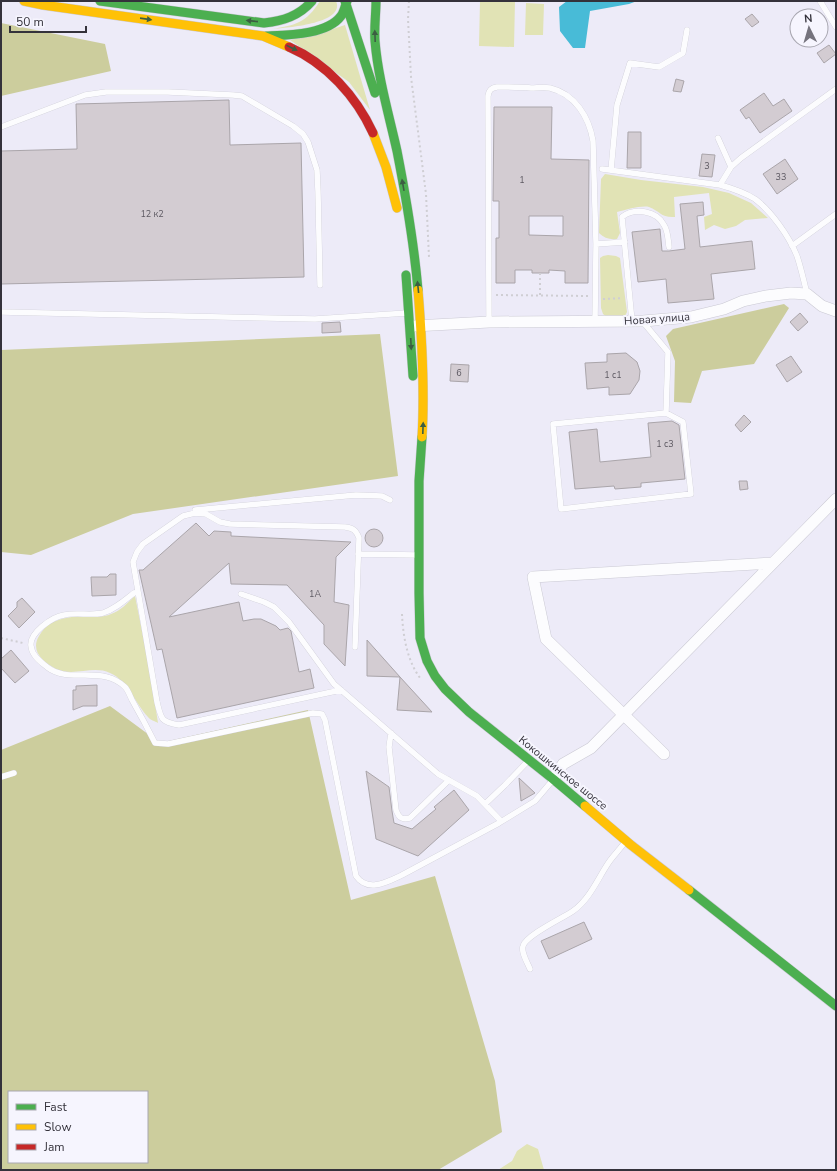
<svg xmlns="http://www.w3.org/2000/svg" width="837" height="1171" font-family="'Nunito Sans',sans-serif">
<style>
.green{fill:#e1e3b5}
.forest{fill:#cccd9d;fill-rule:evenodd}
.water{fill:#48bbd7}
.building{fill:#d3ccd2;stroke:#aaa5aa;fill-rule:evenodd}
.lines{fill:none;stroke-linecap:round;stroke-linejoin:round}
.lane-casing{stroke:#cac9d3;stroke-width:6}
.street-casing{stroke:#cac9d3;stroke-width:12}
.fast-casing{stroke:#cac9d3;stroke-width:10}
.slow-casing{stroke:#cac9d3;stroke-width:10}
.jam-casing{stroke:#cac9d3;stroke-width:10}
.path{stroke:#cfced3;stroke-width:2;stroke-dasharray:2 3;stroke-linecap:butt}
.lane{stroke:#fcfcfe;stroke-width:5.5}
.street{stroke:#fcfcfe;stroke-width:11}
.fast{stroke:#4caf50;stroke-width:9}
.slow{stroke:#ffc107;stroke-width:9}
.jam{stroke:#c62828;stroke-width:9}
.oneway{fill:#3c5e42}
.labels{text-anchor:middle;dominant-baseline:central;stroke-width:4;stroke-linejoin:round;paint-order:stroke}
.number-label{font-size:9px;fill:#5c5861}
.street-label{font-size:11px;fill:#34323b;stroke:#f6f5fe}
</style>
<rect width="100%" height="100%" fill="#edebf8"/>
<path class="green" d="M320,1h16c10,23 -51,27 -64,28 24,-4 34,-6 48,-28z
M480,1h35l-1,46 -35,-1z
M526,3l18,1 -1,31h-18z
M345,25l25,85 -21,-28 -59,-42 22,-4z
M605,174l36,6 62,7 26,6 22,10 17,15 -23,2 -9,6 -11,3 -11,-4 -9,5 -1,-13 8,-3 -3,-21 -35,4 1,20c-14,1 -15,-6 -26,-10 -7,-2 -24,3 -32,5l3,21 -3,6c-7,1 -13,-1 -18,-6l2,-54z
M608,255l8,1 4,2 7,54 -2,4 -18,1 -4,-3 -2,-6 -1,-50 3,-2z
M135,596l15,75 8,52c-3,-2 -8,-3 -10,-6 -12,-13 -21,-37 -38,-44 -17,-8 -36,4 -54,-4 -13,-7 -26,-18 -17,-33 3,-5 7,-10 12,-13 11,-5 22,-7 33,-7 9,0 19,2 27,-2 10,-3 17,-12 24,-18z
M527,1144l11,5 6,21h-46l14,-9 5,-10z"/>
<path class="forest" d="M1,23l104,21 6,27 -110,25z
M784,304l5,4 -35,56 -52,7 -11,32 -17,-1 1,-41 -9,-25 7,-7z
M380,334l18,142 -265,38 -102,41 -30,-3v-202z
M110,706l50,37 148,-33 43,190 84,-24 60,205 7,51 -64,38h-437v-420zM9,1092h138v70h-138z"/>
<path class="water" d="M567,1h70l-8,3 -39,7 -5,37h-12l-13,-17 -1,-24z"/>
<path class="building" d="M752,14l7,8 -7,5 -7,-8z
M829,45l7,9 -12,9 -7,-10z
M676,79l8,2 -3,11 -8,-1z
M764,93l9,13 11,-7 8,12 -32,22 -11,-16 -3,2 -6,-9z
M229,100l1,45 71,-2 3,134 -303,7v-133l76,-2 -1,-45z
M494,107h58l-1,52 38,1 -1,123h-23v-12l-16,-1v3h-17v-3h-17v13h-19v-45h3v-37h-6zM529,216h34v20l-34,-1z
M628,132h13v36h-14z
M702,154l13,1 -3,22 -13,-1z
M785,159l13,20 -21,15 -14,-20z
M703,202l1,13 -7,1 3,31 52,-6 3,28 -44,5 3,25 -46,4 -2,-24 -28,3 -6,-50 28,-3 2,22h7l16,-2 -5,-45z
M800,313l8,9 -10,9 -8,-9z
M340,322l1,10 -19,1v-10z
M626,353l11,9 3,9 -1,9 -9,14 -21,1v-8l-22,2 -2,-26 22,-1v-8z
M791,356l11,16 -15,10 -11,-17z
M451,364l18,1 -1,17 -18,-1z
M744,415l7,7 -10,10 -6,-7z
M672,421l7,4 6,54 -44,4v4l-26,2 -1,-3 -39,3 -6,-57 28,-3 3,33 51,-5 -3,-34z
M739,481h8l1,8 -8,1z
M196,523l13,13 5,-5 17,1v4l120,6 -15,15 -2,45 15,3 -4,61 -21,-22v-19l-37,-40 -56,-1 -2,-21 -60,54 70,-15 4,19 11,-2h7l15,7 4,4 8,-2 3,3 8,41 11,-3 4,19 -137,30 -15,-69 -5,1 -18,-80h4z
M365 538a9 9 0 1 1 18 0a9 9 0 1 1-18 0Z
M110,574h6v21l-24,1 -1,-19h16z
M22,598l13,14 -16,16 -11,-12 9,-9v-5z
M367,640l33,37 -33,-1z
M11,650l18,21 -14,12 -14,-15v-9z
M400,677l32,35 -35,-2z
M97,685v21h-14l-10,4v-20h3v-4z
M366,771l23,16 3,24 2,12 18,6 24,-20 -2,-2 20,-17 15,20 -51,46 -42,-17z
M519,778l16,15 -14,8z
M584,922l8,17 -43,20 -8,-18z"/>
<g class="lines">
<g class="lane-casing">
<path id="lane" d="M820,1l16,26
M1,127l84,-32 21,-3h62l65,3 9,1 51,30 10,8 5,8 9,28 1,22 2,93
M718,138l13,29
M602,169l118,16c11,3 25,8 35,14 16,12 34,37 42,57 4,12 7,25 10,38
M611,170l6,-65 13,-42 29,4 24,-14 4,-23
M720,185l11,-18 10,-9 95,-69
M596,244l29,-2
M792,246l44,-32
M1,312l314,7 92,-6
M632,321l-10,-104c13,-10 35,-6 42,8 4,6 4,14 5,22
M489,322l-1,-226c1,-6 3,-8 9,-9 11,0 23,0 34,1 6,0 13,-1 19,0 25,6 39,29 43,53l3,103 -1,78
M643,322l25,30 -2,61 17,9 8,72 -130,15 -8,-85 113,-11
M195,510l161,-15 26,1 8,4
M358,554l60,1
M134,593c-10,8 -19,16 -31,20 -13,3 -26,-1 -39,2 -12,2 -35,18 -33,31 1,10 10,16 16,21 12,9 24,8 38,8 15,0 29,1 40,12 3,3 5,9 7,13 8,14 16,29 23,43l13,1 145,-31 9,1 3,6 31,156c12,17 31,6 46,-1l97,-52 36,-22 17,-20
M241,594l23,8 10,5 15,15 45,62 7,6 97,84 39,22 24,25
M341,690l-162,35c-18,-3 -18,-6 -22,-23l-24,-140 4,-10 6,-8 40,-28 12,-3 11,1 14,8 10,2 115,3c8,1 11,3 14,11l-4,109
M391,733l-2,14 7,63c3,8 6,10 14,8l39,-38
M1,777l13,-4
M485,804l20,-19 24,-25
M530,969c-3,-7 -9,-17 -7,-23 3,-11 40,-28 50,-35 17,-12 25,-33 36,-49 5,-7 11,-13 16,-20"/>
</g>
<g class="street-casing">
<path id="street" d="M414,326l75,-4 154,-1 48,-4 33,-8 19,-8 23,-5 25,-3 16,1 15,12 14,5
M664,754l-79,-77 -39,-38 -13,-62 239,-14
M553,779l10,-15 28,-16 245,-249"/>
</g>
<g class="fast-casing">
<path id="fast" d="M100,1l164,22c19,-2 35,-7 48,-22
M345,1l30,92
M376,1c0,13 -2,27 -1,40 3,37 14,74 22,110 9,46 17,92 21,139
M266,36c21,-1 61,-1 75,-20 3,-4 4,-10 6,-15
M406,275l7,101
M422,437l-3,44v112l1,45 7,23 8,15 10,13 24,23 84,67 32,27
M689,890l147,116"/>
</g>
<g class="slow-casing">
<path id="slow" d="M24,1l19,4 220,31 26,11
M373,133l13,34 11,41
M418,290c4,49 7,98 4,147
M585,806l46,39 58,45"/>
</g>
<g class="jam-casing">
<path id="jam" d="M289,47c37,16 67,49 84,86"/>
</g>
<path class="path" d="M409,1l-1,18 3,58 15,117 3,63
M496,295l93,1
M540,295v-22
M603,299l20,-1
M402,614c1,22 5,46 18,64
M1,638l22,5"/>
<use href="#lane" class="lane"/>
<use href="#street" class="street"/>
<use href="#fast" class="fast"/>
<use href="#slow" class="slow"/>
<use href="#jam" class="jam"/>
</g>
<defs><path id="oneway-solid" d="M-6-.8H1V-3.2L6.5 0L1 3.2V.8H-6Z"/></defs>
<g class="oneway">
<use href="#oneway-solid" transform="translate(146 19) rotate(8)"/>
<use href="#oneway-solid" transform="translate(252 21) rotate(-174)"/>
<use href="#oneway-solid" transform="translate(375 36) rotate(-92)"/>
<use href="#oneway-solid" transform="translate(292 48) rotate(26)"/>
<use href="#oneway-solid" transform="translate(403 185) rotate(-100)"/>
<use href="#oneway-solid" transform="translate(418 287) rotate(-96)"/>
<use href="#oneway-solid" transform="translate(411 344) rotate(87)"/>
<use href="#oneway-solid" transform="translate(423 428) rotate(-88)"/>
</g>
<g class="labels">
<g class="number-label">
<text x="707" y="166">3</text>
<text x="781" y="177">33</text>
<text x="522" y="180">1</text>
<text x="152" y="214">12 к2</text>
<text x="459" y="373">6</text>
<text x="613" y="375">1 с1</text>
<text x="665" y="444">1 с3</text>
<text x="315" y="594">1А</text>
</g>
<g class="street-label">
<text transform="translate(657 319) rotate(-4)">Новая улица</text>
<text transform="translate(563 773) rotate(39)">Кокошкинское шоссе</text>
</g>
</g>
<rect width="837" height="1171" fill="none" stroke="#34323b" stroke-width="4"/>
<rect x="8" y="1091" width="140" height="72" fill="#f6f5fe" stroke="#a8a7b0"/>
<rect x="16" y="1104" width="20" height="6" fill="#4caf50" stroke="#a8a7b0"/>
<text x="44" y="1111" font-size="12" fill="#34323b">Fast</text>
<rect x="16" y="1124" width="20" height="6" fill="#ffc107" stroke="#a8a7b0"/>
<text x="44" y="1131" font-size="12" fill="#34323b">Slow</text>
<rect x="16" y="1144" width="20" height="6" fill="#c62828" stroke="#a8a7b0"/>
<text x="44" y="1151" font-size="12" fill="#34323b">Jam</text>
<g transform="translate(809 28) rotate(355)"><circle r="19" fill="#f6f5fe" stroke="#a8a7b0"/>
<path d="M0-3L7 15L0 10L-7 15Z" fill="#75737d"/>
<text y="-6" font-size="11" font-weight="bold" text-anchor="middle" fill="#34323b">N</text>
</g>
<path d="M10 26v6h76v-6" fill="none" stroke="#34323b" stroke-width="2"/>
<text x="16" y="26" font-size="12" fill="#34323b" stroke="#f6f5fe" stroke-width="3" paint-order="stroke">50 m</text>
</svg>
